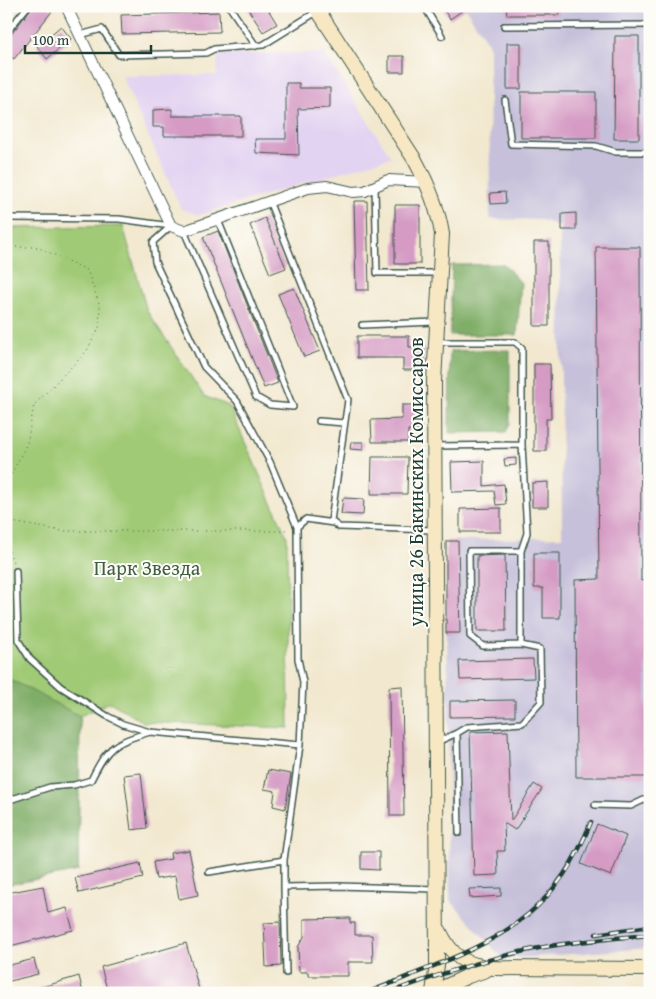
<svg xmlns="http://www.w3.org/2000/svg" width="656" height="999" font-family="'Gentium Book Plus',serif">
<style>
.built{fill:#e3d3f2}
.industrial{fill:#c6c0da}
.green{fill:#a1ca76;stroke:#608455}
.forest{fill:#80ae67;stroke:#50764e}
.building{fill:#d59bc5}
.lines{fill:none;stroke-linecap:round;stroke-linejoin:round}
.service-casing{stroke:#3f574b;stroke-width:8}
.minor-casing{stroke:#3f574b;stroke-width:12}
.secondary-casing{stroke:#3f574b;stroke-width:16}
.path{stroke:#3f574b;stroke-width:1;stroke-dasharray:1 4;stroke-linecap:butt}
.service{stroke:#fff;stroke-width:5}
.minor{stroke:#fff;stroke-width:10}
.secondary{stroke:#f7e8c3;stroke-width:14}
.rail-casing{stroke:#1f3d34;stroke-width:4.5}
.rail{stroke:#fdfcf7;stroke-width:2.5;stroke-dasharray:8;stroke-linecap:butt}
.labels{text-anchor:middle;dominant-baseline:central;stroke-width:4;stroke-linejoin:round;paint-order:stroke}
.street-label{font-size:20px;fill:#1f3d34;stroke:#fdfcf7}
.park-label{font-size:20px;fill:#406044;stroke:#fdfcf7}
</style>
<rect width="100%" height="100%" fill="#fdfcf7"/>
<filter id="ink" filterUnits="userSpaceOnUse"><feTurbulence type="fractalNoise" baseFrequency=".02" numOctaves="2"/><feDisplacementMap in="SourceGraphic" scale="10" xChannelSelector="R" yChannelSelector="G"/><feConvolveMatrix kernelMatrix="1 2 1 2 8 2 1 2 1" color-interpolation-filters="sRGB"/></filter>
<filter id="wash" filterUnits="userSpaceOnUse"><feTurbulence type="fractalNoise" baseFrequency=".0096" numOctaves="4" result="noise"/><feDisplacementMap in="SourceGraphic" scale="20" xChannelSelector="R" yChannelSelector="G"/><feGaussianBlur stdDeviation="1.12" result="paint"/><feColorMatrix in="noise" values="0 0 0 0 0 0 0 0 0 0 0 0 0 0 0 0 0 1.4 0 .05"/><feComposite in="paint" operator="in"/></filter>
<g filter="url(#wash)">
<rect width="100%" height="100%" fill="#f2e8cf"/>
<path class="built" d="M324,53l67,104 -192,58 -18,-6 -59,-133 95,-1 1,-21z"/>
<path class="industrial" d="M464,6h186v942l-147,11 -53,-59 -4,-359 116,-4 -2,-311 -19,-6 -51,-1 -1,-174z"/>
<path class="green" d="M123,226l24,85 57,85 25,10 58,131 2,191 -146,-6 -33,-20 -30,14 -2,155 -72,14v-657z"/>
<path class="forest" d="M504,264l17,19 -4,52h-67l2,-70z
M510,350v74l-4,8 -57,1 1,-82z
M6,677l74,39 -2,155 -72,14z"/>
<g id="blocks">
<path class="building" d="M33,6h15l5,4 -39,49 -8,-7v-11z
M246,6h20l11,18 -14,8z
M441,6h28l-19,13z
M506,6h53v9h-52z
M219,12l1,20 -98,2 -1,-19z
M61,26l10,13 -24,20 -10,-13z
M615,36h24v103h-25z
M507,43h14v46h-14z
M389,56h15v16h-15z
M286,83h13v5h31v20l-32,1 1,46 -43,-2 -1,-14h31z
M521,92h75v46h-75z
M172,109v7h69v20h-77v-9h-11v-17z
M505,192l1,11 -15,1 -1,-11z
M354,201h13l2,89h-13z
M395,205h25v59h-25z
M576,213v17h-14v-16z
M265,218l21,50 -16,6 -20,-49z
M218,231l60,152 -14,5 -61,-151z
M534,242h15v84h-15z
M596,247h44l1,334 5,-1v197h-70l-1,-197 24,-1z
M294,288l26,63 -16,6 -26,-63z
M357,336h52v11h15v23h-21v-12h-46z
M534,364h16l1,55h-5v32h-12z
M402,405h19v25h-13v12h-36l-1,-22 31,-1z
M351,442h12v8l-13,-1z
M372,457h36l-1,37h-36z
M516,458v7l-11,1 -1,-7z
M484,461v25l20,-2 2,20 -10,1 -2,-14 -42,1 -1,-30z
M548,482v25h-16v-24z
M343,498l21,1 -1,16 -22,-1z
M501,508v24h-41v-23z
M446,541h12l2,92h-14z
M534,553h26v65h-17v-30h-9z
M505,555l1,76h-29v-75z
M533,659l1,19 -74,2 -1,-19z
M402,686l2,130h-14l-1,-129z
M515,700v16l-65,1v-16z
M508,731l3,90 23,-37 8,5 -27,41 -11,-7 1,28h-8l1,24 -24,1 -4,-144z
M268,770l23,4 -6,35 -12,-3 2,-15 -11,-2z
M141,773l6,55 -16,2 -7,-55z
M597,824l29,12 -15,40 -30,-12z
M189,850l9,45 -19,4 -4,-23 -19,3 -3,-17 18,-3 -1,-6z
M361,852h18v18l-18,-1z
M140,863l3,15 -64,15 -4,-15z
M43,886l5,27 19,-5 6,22 -67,17v-54z
M501,888v8l-31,2 -1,-9z
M350,918v5h5v12h17l1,27h-25v14h-40v-4h-9l-1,-25 6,-10v-18z
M280,922l1,44 -15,1 -2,-44z
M186,943l14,50h-92l-7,-26z
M34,959l4,15 -32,8v-16z
M79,976l4,17h-54v-2z"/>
</g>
</g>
<g filter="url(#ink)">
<use href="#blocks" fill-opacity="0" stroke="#3f574b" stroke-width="1"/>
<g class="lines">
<g class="service-casing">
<path id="service" d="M229,6l27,40
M424,6l18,30
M504,26l146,-1
M6,33l22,-27
M80,35l22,-6 17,26 87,-2 8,-4 49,-4 55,-34
M505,100l6,44 85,2 20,6h34
M375,187l2,86h61
M269,201l79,199 -17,121 8,6 95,3
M6,218l113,1 52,7
M171,226l-18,16 2,20 49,105 33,34 33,61 27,65 1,132 5,23 -3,63
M184,231l72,166 14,8 23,2 -75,-187
M362,325l73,-3
M438,342h77l7,6v97l5,88 -6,18v94
M319,421l25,2
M435,446l87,-1
M297,527l9,-8 27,4
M16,571l2,69 12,19 31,28 46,29 16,8 27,8 150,13 -16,115v27l55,-1 96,3
M437,742l20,-9
M6,801l44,-14 24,-2 17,-5c17,-34 22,-37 59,-48
M595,805l36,1 19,-9
M459,833l-2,-100 10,-6 55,-4 19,-21 -1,-53 -19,-4 -38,1 -13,-10 -1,-85h52
M209,872l75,-12
M284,887l2,86"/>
</g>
<g class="minor-casing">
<path id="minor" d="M66,6l105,220 13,5 124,-43 19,-2 26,6 12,-1 23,-11 39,2"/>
</g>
<g class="secondary-casing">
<path id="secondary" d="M315,6l100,154c13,24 23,48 27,74l-8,148 3,583 -4,27
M439,930c13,28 26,35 55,38l156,1
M432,993l36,-17 18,-6"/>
</g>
<path class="path" d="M6,247h31l50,23 13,36 -1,22 -13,24 -52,53 -7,38 -21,42
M6,521l56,10h219l8,-2
M6,542l8,23"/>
<use href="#service" class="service"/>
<use href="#minor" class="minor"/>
<use href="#secondary" class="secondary"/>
<g class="rail-casing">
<path id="rail" d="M596,934l54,-8
M365,993c22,-7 43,-17 64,-25 82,-33 129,-62 162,-146
M388,993c49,-18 100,-35 151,-45 37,-7 74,-10 111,-13"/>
</g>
<use href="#rail" class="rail"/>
</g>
</g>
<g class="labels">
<g class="street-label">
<text transform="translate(415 482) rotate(-90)">улица 26 Бакинских Комиссаров</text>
</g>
<g class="park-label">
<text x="147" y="567">Парк Звезда</text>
</g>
</g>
<rect width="656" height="999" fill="none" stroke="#fdfcf7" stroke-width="25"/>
<path d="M25 45v8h126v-8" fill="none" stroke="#1f3d34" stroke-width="2.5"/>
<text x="32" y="45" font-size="15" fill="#1f3d34" stroke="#fdfcf7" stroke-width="4" paint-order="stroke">100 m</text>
</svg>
